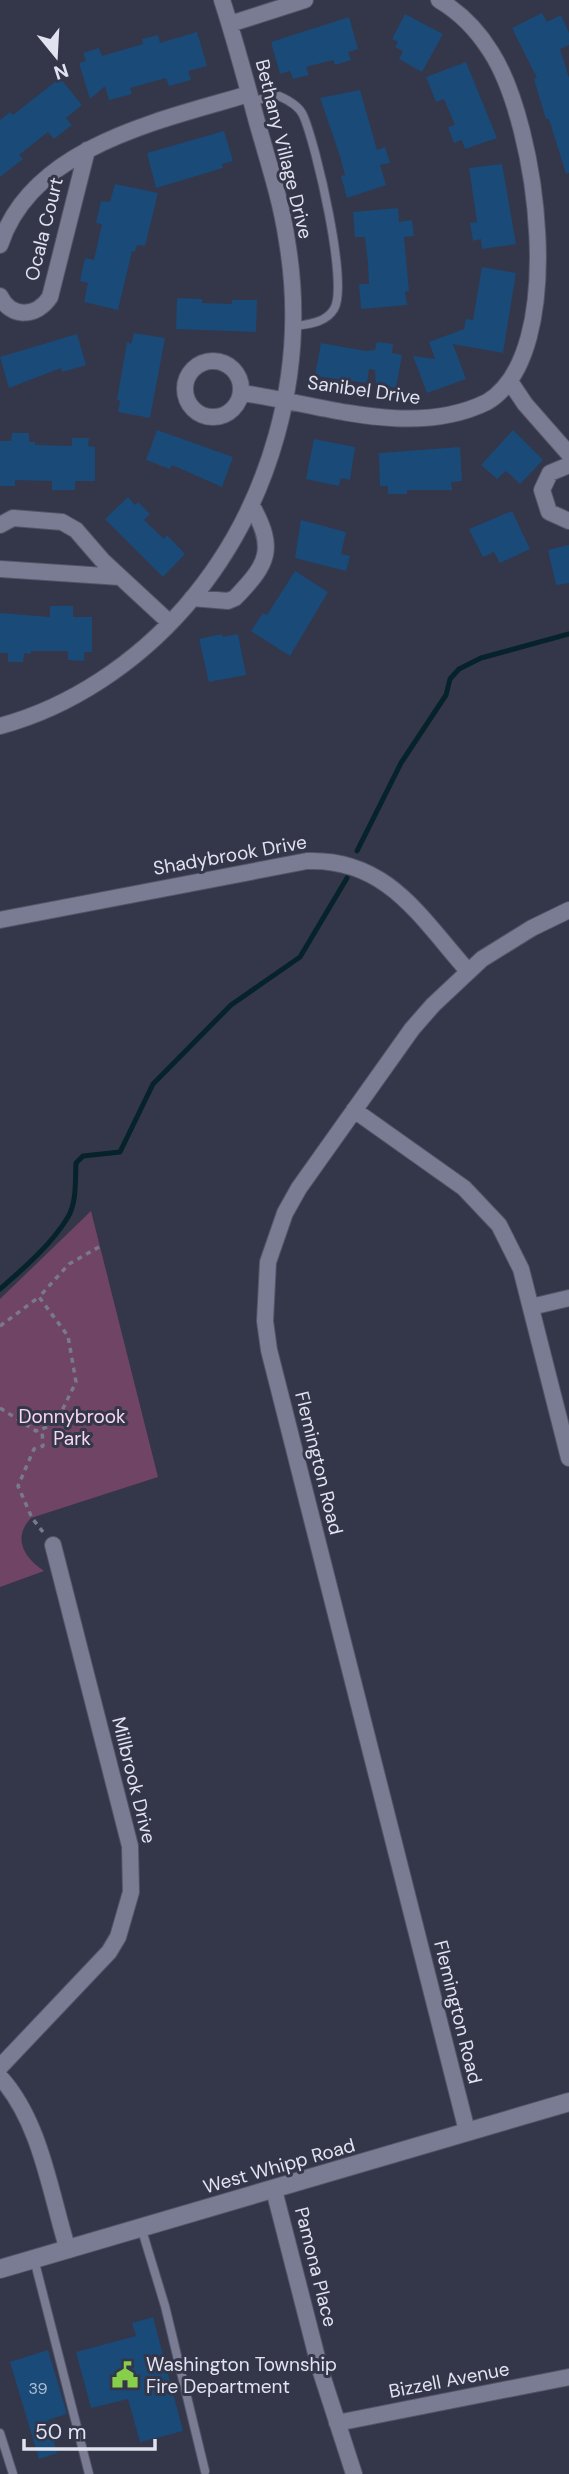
<svg xmlns="http://www.w3.org/2000/svg" width="569" height="2474" font-family="'DM Sans',sans-serif">
<style>
.green{fill:#704464}
.lines{fill:none;stroke-linecap:round;stroke-linejoin:round}
.stream{stroke:#06232b;stroke-width:5}
.building{fill:#1a4a77}
.service-casing{stroke:#535466;stroke-width:10}
.minor-casing{stroke:#535466;stroke-width:18}
.tertiary-casing{stroke:#535466;stroke-width:20}
.path{stroke:#787a8c;stroke-width:3.5;stroke-dasharray:5 5;stroke-linecap:butt}
.service{stroke:#797c93;stroke-width:8}
.minor{stroke:#797c93;stroke-width:16}
.tertiary{stroke:#797c93;stroke-width:18}
.labels{text-anchor:middle;dominant-baseline:central;stroke-width:6;stroke-linejoin:round;paint-order:stroke}
.number-label{font-size:16px;fill:#afbdd2}
.street-label{font-size:19px;fill:#e1e3f0;stroke:#34364a}
.park-label{font-size:19px;fill:#f9d7ee;stroke:#34364a}
.poi-label{font-size:19px;fill:#e1e3f0;stroke:#34364a;text-anchor:start}
</style>
<rect width="100%" height="100%" fill="#34364a"/>
<path class="green" d="M91,1211l67,266 -127,41c-19,20 -7,40 13,53l-44,16v-288z"/>
<g class="lines">
<path class="stream" d="M357,851l44,-88 45,-68 4,-16 9,-10 22,-11 88,-24
M0,1289c23,-20 52,-45 68,-72 9,-15 7,-37 8,-54l7,-7 37,-4 33,-68 78,-79 69,-48 47,-79"/>
</g>
<path class="building" d="M542,13l5,9 14,-7 8,18v12l-9,4 9,29v95l-3,1 -17,-55h-3l-12,-40 3,-1 -25,-50z
M405,14l38,20 -21,38 -23,-13 4,-8 -8,-4 3,-5 -6,-3z
M349,17l9,32 -10,3 3,8 -16,5 -2,-5 -27,7 3,8 -16,4 -3,-8 -10,3 -9,-32z
M197,32l10,34 -19,5 3,9 -22,6 -3,-8 -36,10 2,6 -23,6 -4,-14 -15,13 -11,-36 7,-2 -3,-8 16,-5 3,8 41,-12 -1,-5 16,-4 2,8z
M466,62l31,76 -32,11 -3,-9 -8,3 -6,-16 7,-2 -11,-26 -8,3 -10,-25z
M60,78l22,27 -16,13 6,7 -18,14 -6,-7 -29,23 4,4 -23,18v-57l10,-8 3,3z
M360,90l17,60 8,-3 5,16 -10,2 6,20 -39,13 -6,-22 4,-1 -5,-19 -20,-58z
M224,131l9,30 -11,3 1,4 -67,20 -9,-35z
M502,164l14,80 -34,5 -1,-10 -8,2 -3,-18 7,-1 -8,-54z
M115,184l43,9 -13,53 -8,-1 -2,7 -3,-1 -14,59 -34,-8 4,-19 -8,-2 5,-23 9,2 8,-36 -6,-1 5,-22 9,1z
M398,208l1,14 13,-2 2,16 -10,1 5,54 -4,1 2,13 -46,4 -2,-25h10l-1,-20 -3,-27h-10l-2,-25z
M482,267l34,6 -13,80 -50,-9 13,35 -39,14 -14,-37 22,3 -6,-17 35,-13 2,-10 7,1z
M177,298l25,1v4l30,1v-4h25l-1,32 -80,-3z
M134,333l31,5 -15,80 -32,-6 2,-11 -3,-1 10,-58 4,2z
M77,334l9,31 -24,7 -1,-4 -52,20 -9,-31z
M377,342l16,2 -1,9 10,2 -6,33 -20,-4 -1,-14 -6,-1 -2,14 -52,-7 6,-33 45,8 9,-1z
M157,430l76,27 -11,30 -50,-22 -2,4 -24,-9z
M513,430l30,30 -23,24 -14,-13 -9,8 -16,-14z
M12,433h17v9h6v3l37,1v-8h17l-1,8 7,1v34h-20v9h-23v-9l-37,-1v6h-15v-45h11z
M314,439l41,8 -5,33 -9,-2 -2,8 -33,-7z
M460,447l2,34 -11,1 1,8h-45v4h-19v-8h-8l-1,-33z
M128,497l7,8 3,-3 12,12 -6,6 20,19 3,-4 18,19 -22,23 -58,-58z
M512,511l18,38 -30,14 -6,-11 -11,5 -14,-28z
M301,520l45,12 -5,22 9,2 -4,15 -51,-13z
M569,545v38l-13,2 -8,-35z
M295,571l33,21 -38,64 -39,-25 12,-18 4,2z
M50,606h23v11h19v35h-8v9l-16,-1v-9h-37v3l-7,-1 -1,9h-15v-9h-8v-40l50,4z
M222,634l1,3 15,-3 8,41 -37,7 -10,-43z
M153,2317l30,114 -43,11 -12,-43 -37,9 -15,-56 60,-16 -4,-13z
M48,2350l19,64 -19,6 9,33 -18,6 -29,-97z"/>
<g class="lines">
<g class="service-casing">
<path id="service" d="M251,101l28,-5c9,4 20,10 24,19 13,29 46,171 31,194 -9,15 -28,15 -44,18
M141,2227l24,79 40,165
M34,2259l55,215
M0,2433l13,41"/>
</g>
<g class="minor-casing">
<path id="minor" d="M230,24l75,-24
M0,245c32,-99 162,-125 249,-151
M0,296c11,23 37,21 50,1l37,-147
M185 389a28 28 0 1 1 56 0a28 28 0 1 1-56 0Z
M511,383l14,21 44,50
M242,393c78,11 170,46 245,9 82,-49 51,-277 4,-350 -13,-21 -30,-39 -52,-52
M569,465l-19,8 -8,17 7,22 20,9
M0,525l13,-7 49,4 14,8 26,30 68,63
M0,569l120,8
M192,598l36,3 7,-3c33,-34 41,-49 17,-92
M0,726c71,-19 137,-64 185,-119 86,-99 124,-236 102,-366 -6,-41 -19,-80 -30,-119 -11,-41 -22,-82 -35,-122
M0,920l307,-59c80,-3 113,56 161,110
M354,1110l110,78 35,37 22,44 48,189
M531,1307l38,-9
M0,2067l109,-115 9,-15 13,-45 -1,-46 -77,-301
M0,2077c41,45 50,116 68,173
M467,2131l-198,-781 -4,-29 3,-59 17,-49 14,-25 113,-159 21,-24 49,-46 50,-31 37,-18
M274,2190l46,179 34,105
M337,2423l232,-46"/>
</g>
<g class="tertiary-casing">
<path id="tertiary" d="M0,2269l569,-167"/>
</g>
<path class="path" d="M0,1326l39,-29
M0,1408l36,23 6,-2
M43,1532l-11,-14 -14,-32 16,-37 9,-3 -1,-17 14,-6 20,-41 -8,-46 -29,-39 30,-33 30,-17"/>
<use href="#service" class="service"/>
<use href="#minor" class="minor"/>
<use href="#tertiary" class="tertiary"/>
</g>
<defs>
<g id="civic-bare" transform="scale(2.1)"><path d="M-.6-6.5H3V-4.5H.6V-3L4-1V1h2V6H-6V1h2V-1L-.6-3ZM-1.2 2.5V6h2.4V2.5Z" fill="#87cf4b" stroke="#34364a" stroke-width="2.5" paint-order="stroke"/></g>
</defs>
<g fill-rule="evenodd">
<use href="#civic-bare" x="125" y="2375"/>
</g>
<g class="labels">
<g class="number-label">
<text x="38" y="2388">39</text>
</g>
<g class="street-label">
<text transform="translate(284 149) rotate(76)">Bethany Village Drive</text>
<text transform="translate(44 229) rotate(-76)">Ocala Court</text>
<text transform="translate(364 390) rotate(8)">Sanibel Drive</text>
<text transform="translate(230 855) rotate(-10)">Shadybrook Drive</text>
<text transform="translate(319 1463) rotate(76)">Flemington Road</text>
<text transform="translate(134 1780) rotate(76)">Millbrook Drive</text>
<text transform="translate(458 2012) rotate(76)">Flemington Road</text>
<text transform="translate(279 2166) rotate(-16)">West Whipp Road</text>
<text transform="translate(316 2267) rotate(76)">Pamona Place</text>
<text transform="translate(449 2380) rotate(-11)">Bizzell Avenue</text>
</g>
<g class="park-label">
<text x="72" y="1416">Donnybrook<tspan x="72" dy="22">Park</tspan></text>
</g>
<g class="poi-label">
<text x="146" y="2364">Washington Township<tspan x="146" dy="22">Fire Department</tspan></text>
</g>
</g>
<g transform="translate(56 56) rotate(162)" stroke="#34364a" stroke-width="5" paint-order="stroke">
<path d="M0-5L12 26L0 18L-12 26Z" fill="#e1e3f0"/>
<text y="-10" font-size="19" font-weight="bold" text-anchor="middle" fill="#e1e3f0">N</text>
</g>
<path d="M24 2439v10h131v-10" fill="none" stroke="#e1e3f0" stroke-width="3.5"/>
<text x="35" y="2439" font-size="21" fill="#e1e3f0" stroke="#34364a" stroke-width="5" paint-order="stroke">50 m</text>
</svg>
